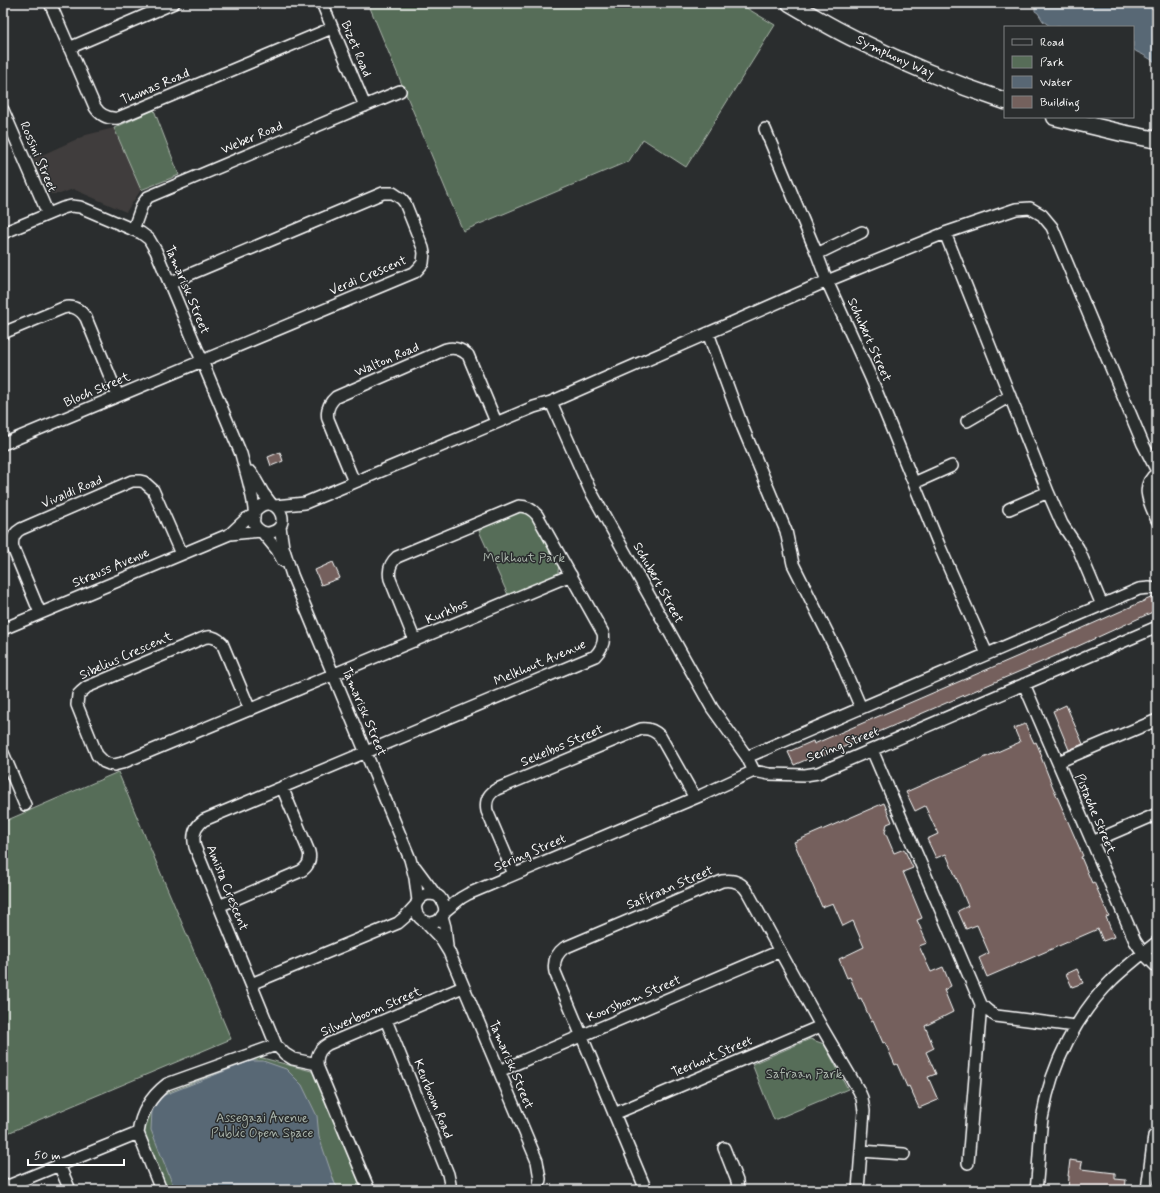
<svg xmlns="http://www.w3.org/2000/svg" width="1160" height="1193" font-family="Mynerve,sans-serif">
<style>
.built{fill:#403d3c}
.green{fill:#576d58;stroke:#abb6ac}
.water{fill:#586774;stroke:#9ba4ac}
.building{fill:#74615d;stroke:#fff}
.lines{fill:none;stroke-linecap:round;stroke-linejoin:round}
.minor-casing{stroke:#fff;stroke-width:14}
.secondary-casing{stroke:#fff;stroke-width:19}
.minor{stroke:#2a2d2e;stroke-width:11}
.secondary{stroke:#2a2d2e;stroke-width:16}
.labels{text-anchor:middle;dominant-baseline:central;stroke-width:3;stroke-linejoin:round;paint-order:stroke}
.street-label{font-size:13px;fill:#fff;stroke:#2a2d2e}
.park-label{font-size:13px;fill:#abb6ac;stroke:#2a2d2e}
</style>
<rect width="100%" height="100%" fill="#2a2d2e"/>
<filter id="ink" filterUnits="userSpaceOnUse"><feTurbulence type="fractalNoise" baseFrequency=".025" numOctaves="2"/><feDisplacementMap in="SourceGraphic" scale="8" xChannelSelector="R" yChannelSelector="G"/><feConvolveMatrix kernelMatrix="1 2 1 2 8 2 1 2 1" color-interpolation-filters="sRGB"/></filter>
<g filter="url(#ink)">
<path class="built" d="M114,128l27,62 -15,22 -53,-23 -13,5h-11l-16,-35 53,-24z"/>
<path class="green" d="M368,3h370l37,22 -89,142 -43,-28 -14,22 -166,70z
M154,110l25,65 -38,15 -27,-62z
M521,510l12,6 26,48 -1,8 -2,4 -47,21 -30,-66 12,-9z
M118,772l113,267 -228,96v-313z
M810,1039l14,5 24,45 -74,31 -22,-56z
M259,1057l56,15 50,118h-201l-23,-55 8,-24 12,-16z"/>
<path class="water" d="M1035,3h111l9,8h2v51c-5,-1 -8,-4 -12,-6 -4,-3 -8,-3 -12,-7v-22h-82l-8,-6 -5,-8 -3,-2z
M250,1061h13l23,8 16,16 15,31 2,21 16,47 5,6h-165l-24,-60 1,-20 10,-14z"/>
<path class="building" d="M280,452l3,9 -12,5 -3,-9z
M333,562l7,16 -19,7 -6,-15z
M1155,596h2v14l-83,38 -251,108 -1,-3 -28,12 -6,-13 25,-11 1,3 251,-108z
M1066,705l17,39 -14,6 -16,-39z
M1025,724l9,19 2,-1 6,14 -1,1 11,28 31,71 -2,1 11,26 2,-1 15,34 -3,1 8,20 -11,4 -5,-12 -111,48 -8,-19 10,-5 -12,-28 -11,4 -8,-18 10,-5 -10,-24 -12,-28 -10,4 -9,-19 11,-5 -13,-28 -10,5 -9,-19 114,-50 -6,-14z
M884,803l8,19 -5,2 -2,8 9,21 10,-4 9,19 -10,4 19,46 -5,2 10,23 -8,3 12,26 12,-5 8,19 -7,4 9,22 -28,14 9,22 -8,4 10,22 -8,3 10,23 -19,8 -10,-22 -2,1 -10,-23 -2,1 -10,-23 -2,1 -10,-23 -2,1 -10,-23 -2,1 -9,-22 -3,1 -8,-19 25,-12 -11,-26 -10,5 -10,-23 -11,4 -28,-65z
M1077,969l6,14 -11,4 -6,-13z
M1070,1160l12,2 -1,7 34,4v6l11,1 -1,10h-57l1,-14h-1z"/>
<g class="lines">
<g class="minor-casing">
<path id="minor" d="M50,3l45,104c5,8 13,12 23,11l214,-90
M322,3l43,103
M69,48l105,-45
M3,110l45,104
M765,129l52,125 10,27 44,97 68,167 48,109
M133,230l9,-25 6,-8 252,-106
M3,233l60,-25 8,-2 9,1 61,26 8,6 7,12 85,203c5,19 11,36 13,55 2,8 -4,13 4,20 4,4 9,5 14,3 23,-7 2,-43 -17,-21
M945,233l103,259 14,32 16,24 24,57
M817,254l45,-22
M3,333l60,-25c10,-3 17,1 23,10l32,78
M708,333l35,95 43,103 7,33 44,88 24,56
M551,402l39,88 122,218 35,49 7,14
M967,421l43,-25
M3,444l412,-172 3,-3 5,-6 1,-10 -1,-5 -18,-45 -3,-4 -9,-6h-10l-214,90
M251,472l12,21 9,12
M1157,473c-18,13 -7,31 0,47
M354,482l-26,-63c-2,-9 1,-16 8,-22l110,-48c9,-2 15,0 22,6l28,67
M914,483l38,-17
M275,506l30,-3 229,-96 17,-5 276,-121 118,-48 71,-24 14,-1 12,7 10,12 91,217 14,27
M1009,509l39,-17
M280,527l3,20 9,28 118,284 5,19 3,23
M263,533l14,17 6,11
M230,534l16,-15 8,-4
M40,613l-27,-65c-2,-9 1,-15 8,-19l111,-48h8l4,1 9,8 28,64
M3,629l227,-95 31,-3
M415,641l-25,-62c-2,-9 0,-16 7,-22l122,-51c8,0 13,3 18,9l66,118c2,9 -1,16 -8,23l-391,164c-10,7 -12,16 -9,27l56,137 147,-61 7,-6 11,-12
M1024,684l111,257 8,12 14,14
M250,710l-28,-67c-6,-6 -13,-8 -21,-4l-114,48 -6,5 -3,3 -1,10 20,50 7,7 5,2 5,1 8,-2 449,-188
M872,750l109,254c5,6 9,9 15,12l79,10
M3,753l22,52
M747,757l392,-168 10,-1 8,1
M1058,762l99,-42
M1092,842l65,-28
M415,867l20,27
M514,874l-27,-63c-2,-10 1,-17 10,-22l144,-60c8,-1 14,2 19,7l35,62
M427,894c3,0 6,0 9,1 6,2 10,13 8,18 -12,26 -46,-6 -17,-19z
M219,906l82,-35c7,-4 10,-11 8,-19l-27,-65
M445,911l16,-13 7,-4 234,-99 52,-24 15,3 36,1 13,-2 339,-146
M442,916l3,11 2,19
M426,923l15,16 8,13 88,209 3,18 -2,11
M251,984l25,61 9,9 8,5 24,5
M386,1020l62,154 2,10 -1,6
M499,1071l281,-120
M614,1114l207,-88
M138,1133c3,-21 12,-36 29,-49l109,-39
M724,1148l13,33 1,9
M861,1151l43,3
M968,1163l13,-159
M59,1165l11,25
M3,1188l135,-55 23,57
M369,1190l-51,-122c-3,-11 1,-19 10,-24l135,-57
M646,1190l-91,-218c-2,-10 1,-18 9,-24l158,-67c11,-2 19,1 25,10l74,135 38,65 3,7 2,13 -6,79
M1036,1190c2,-17 3,-34 4,-51 1,-8 1,-17 3,-25 8,-49 34,-100 70,-135 14,-13 29,-25 44,-37
M1147,1190l7,-54"/>
</g>
<g class="secondary-casing">
<path id="secondary" d="M790,3c22,13 44,26 67,37 48,24 97,44 148,61
M1055,117l67,16 35,7"/>
</g>
<use href="#minor" class="minor"/>
<use href="#secondary" class="secondary"/>
</g>
</g>
<g class="labels">
<g class="street-label">
<text transform="translate(356 49) rotate(67)">Bizet Road</text>
<text transform="translate(895 57) rotate(25)">Symphony Way</text>
<text transform="translate(155 87) rotate(-23)">Thomas Road</text>
<text transform="translate(252 138) rotate(-23)">Weber Road</text>
<text transform="translate(38 157) rotate(67)">Rossini Street</text>
<text transform="translate(368 276) rotate(-23)">Verdi Crescent</text>
<text transform="translate(187 290) rotate(67)">Tamarisk Street</text>
<text transform="translate(869 340) rotate(66)">Schubert Street</text>
<text transform="translate(387 360) rotate(-23)">Walton Road</text>
<text transform="translate(97 390) rotate(-23)">Bloch Street</text>
<text transform="translate(72 492) rotate(-23)">Vivaldi Road</text>
<text transform="translate(111 568) rotate(-23)">Strauss Avenue</text>
<text transform="translate(658 583) rotate(61)">Schubert Street</text>
<text transform="translate(447 612) rotate(-23)">Kurkbos</text>
<text transform="translate(126 656) rotate(-24)">Sibelius Crescent</text>
<text transform="translate(540 663) rotate(-23)">Melkhout Avenue</text>
<text transform="translate(364 712) rotate(67)">Tamarisk Street</text>
<text transform="translate(843 745) rotate(-21)">Sering Street</text>
<text transform="translate(562 746) rotate(-23)">Sekelbos Street</text>
<text transform="translate(1095 814) rotate(67)">Pistache Street</text>
<text transform="translate(530 853) rotate(-23)">Sering Street</text>
<text transform="translate(227 888) rotate(68)">Amista Crescent</text>
<text transform="translate(670 888) rotate(-23)">Saffraan Street</text>
<text transform="translate(634 999) rotate(-23)">Koorsboom Street</text>
<text transform="translate(371 1012) rotate(-23)">Silwerboom Street</text>
<text transform="translate(712 1057) rotate(-23)">Teerhout Street</text>
<text transform="translate(511 1065) rotate(67)">Tamarisk Street</text>
<text transform="translate(433 1099) rotate(68)">Keurboom Road</text>
</g>
<g class="park-label">
<text x="524" y="558">Melkhout Park</text>
<text x="804" y="1074">Safraan Park</text>
<text x="262" y="1118">Assegaai Avenue<tspan x="262" dy="15">Public Open Space</tspan></text>
</g>
</g>
<rect width="1160" height="1193" fill="none" stroke="#2a2d2e" stroke-width="16"/>
<rect x="8" y="8" width="1144" height="1177" fill="none" stroke="#fff" stroke-width="1.5" filter="url(#ink)"/>
<rect x="1004" y="26" width="130" height="92" fill="#2a2d2e" stroke="#7f8182"/>
<rect x="1012" y="39" width="20" height="6" fill="#2a2d2e" stroke="#7f8182"/>
<text x="1040" y="46" font-size="12" fill="#ffffff">Road</text>
<rect x="1012" y="56" width="20" height="12" fill="#576d58" stroke="#7f8182"/>
<text x="1040" y="66" font-size="12" fill="#ffffff">Park</text>
<rect x="1012" y="76" width="20" height="12" fill="#586774" stroke="#7f8182"/>
<text x="1040" y="86" font-size="12" fill="#ffffff">Water</text>
<rect x="1012" y="96" width="20" height="12" fill="#74615d" stroke="#7f8182"/>
<text x="1040" y="106" font-size="12" fill="#ffffff">Building</text>
<path d="M28 1159v6h96v-6" fill="none" stroke="#ffffff" stroke-width="2"/>
<text x="34" y="1159" font-size="12" fill="#ffffff" stroke="#2a2d2e" stroke-width="3" paint-order="stroke">50 m</text>
</svg>
